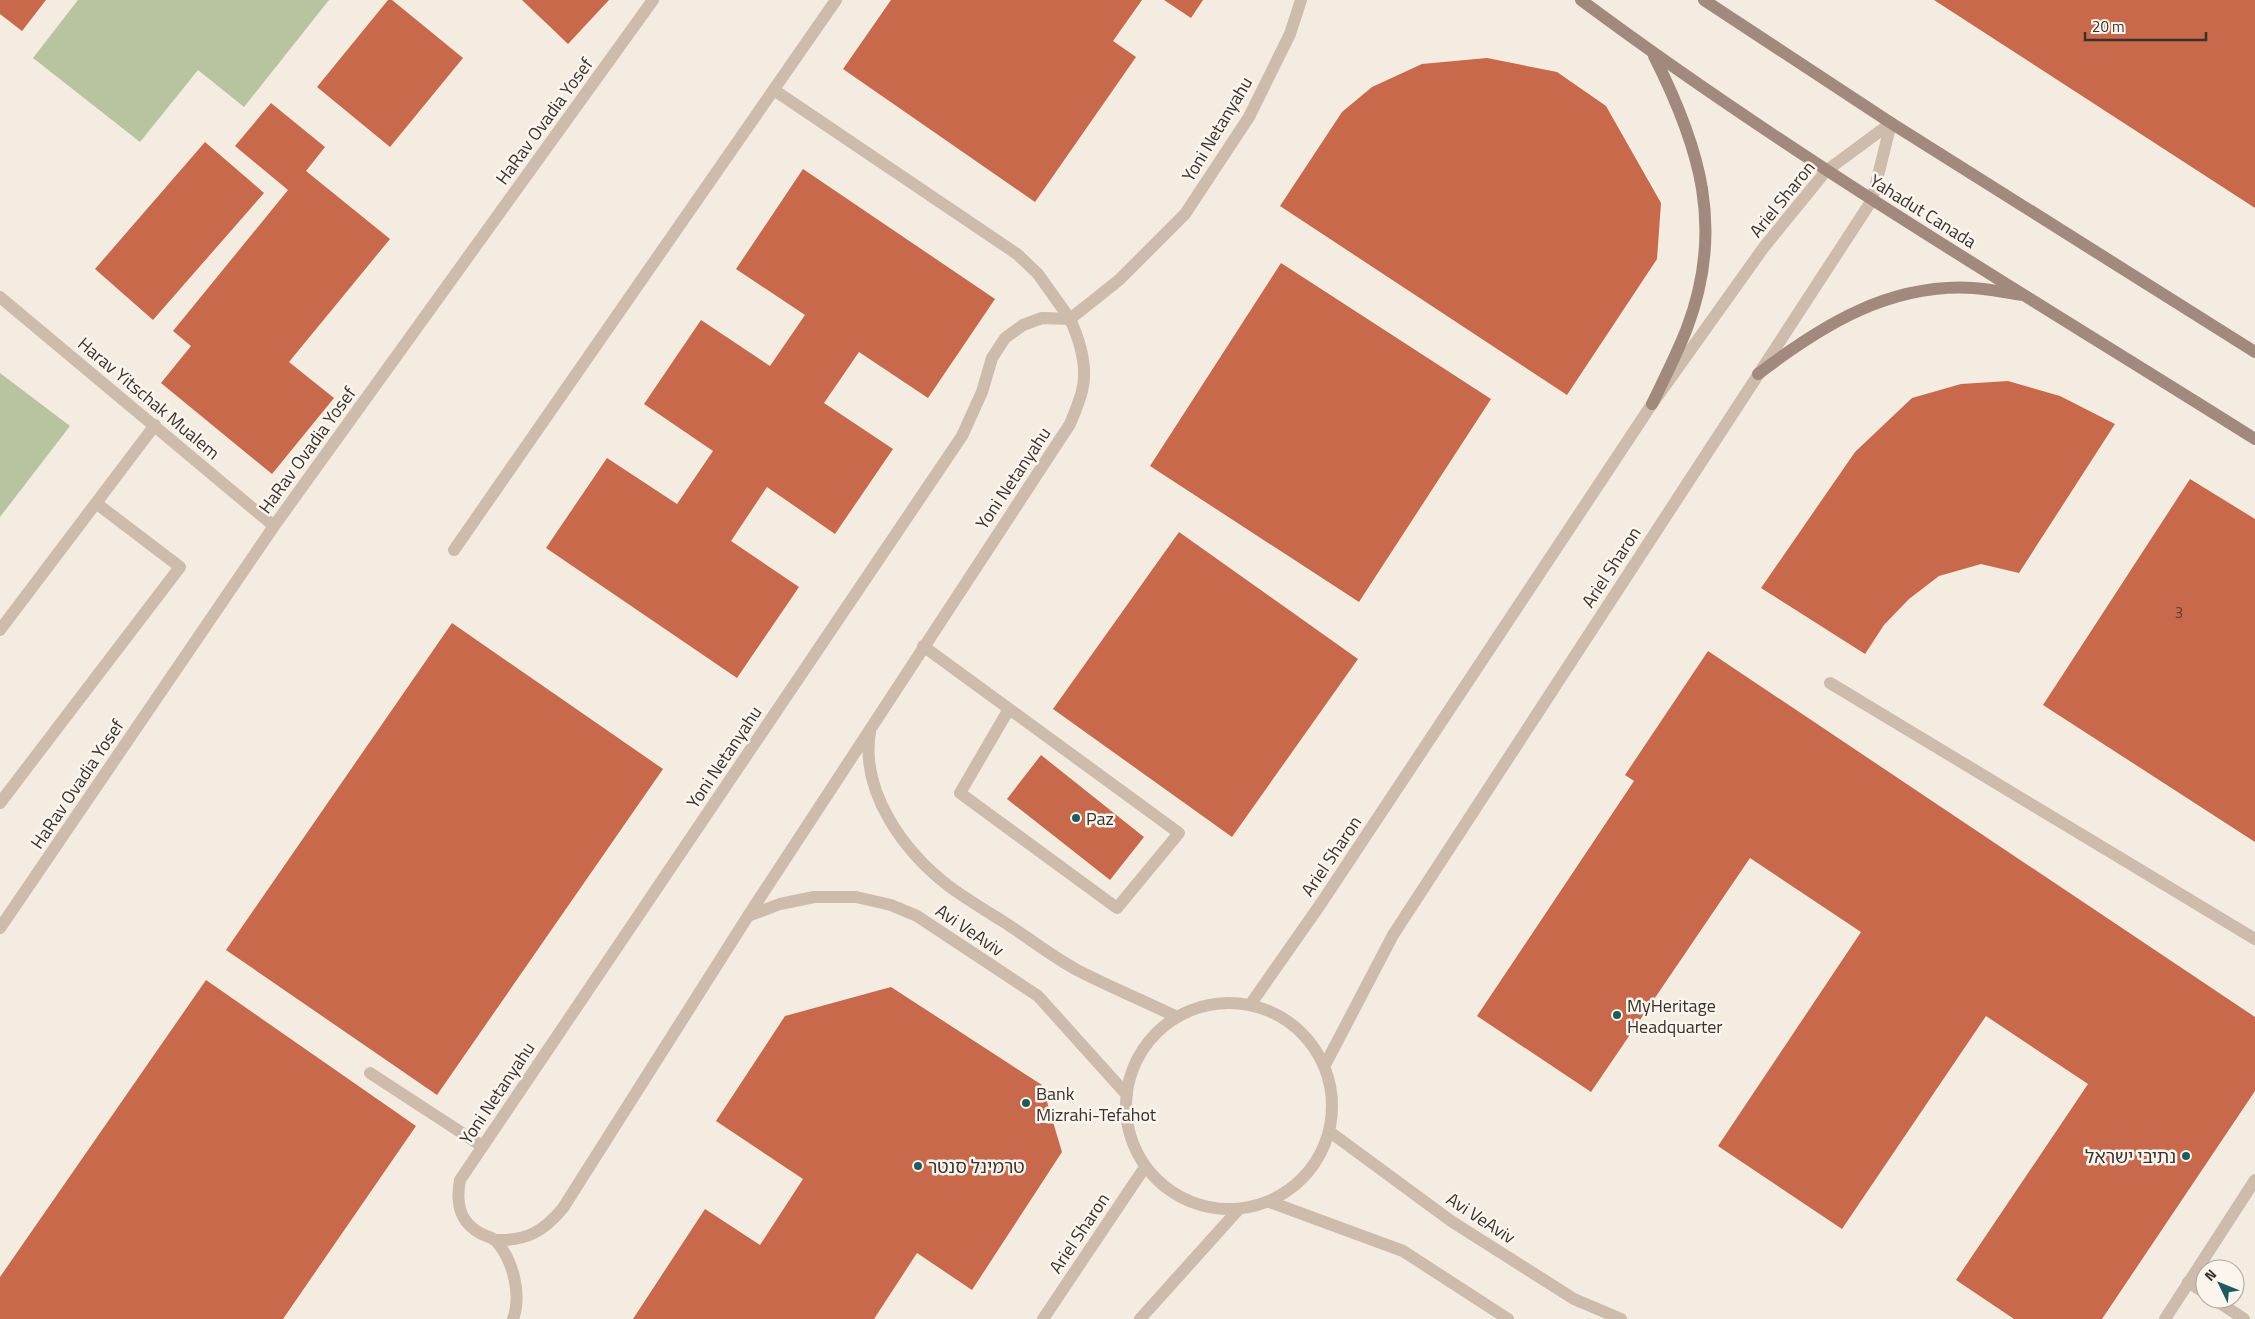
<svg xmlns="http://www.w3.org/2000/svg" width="2255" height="1319" font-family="'Titillium Web','Noto Sans Hebrew',sans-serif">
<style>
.green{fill:#b8c4a0}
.building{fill:#c8694b}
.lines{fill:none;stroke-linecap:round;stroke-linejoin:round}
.lane{stroke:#cdbbac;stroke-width:12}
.street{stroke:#cdbbac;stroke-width:12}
.secondary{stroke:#a18a7d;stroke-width:12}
.poi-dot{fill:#1f5a5e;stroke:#fbf5ee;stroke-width:2}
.labels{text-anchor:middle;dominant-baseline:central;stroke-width:5;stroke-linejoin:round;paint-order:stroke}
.number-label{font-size:15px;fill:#5e3e33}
.street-label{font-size:18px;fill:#3b302b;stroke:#fbf5ee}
.poi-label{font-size:18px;fill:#3b302b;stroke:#fbf5ee;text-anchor:start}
</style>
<rect width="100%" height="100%" fill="#f4ebe1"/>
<path class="green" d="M78,0h251l-85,107 -46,-37 -58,72 -107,-84z
M0,373l70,53 -70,91z"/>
<path class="building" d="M0,0h46l-24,31 -22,-17z
M388,0h4l71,58 -73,89 -73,-60z
M522,0h87l-41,44z
M891,0h251l-29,41 23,16 -101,145 -192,-133z
M1164,0h39l-12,18z
M1934,0h321v208z
M1487,58l70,14 49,34 55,97 -4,56 -90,136 -287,-189 62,-94 30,-25 50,-23z
M271,103l54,44 -19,24 84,68 -101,123 45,36 -62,76 -111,-91 30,-37 -18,-15 115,-141 -53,-44z
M205,142l59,51 -111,127 -58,-51z
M803,169l192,130 -67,99 -69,-46 -35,51 69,46 -58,85 -68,-47 -36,54 68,46 -62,91 -191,-130 61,-90 70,46 36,-53 -69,-47 57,-84 69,46 35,-51 -69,-46z
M1281,263l210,136 -132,203 -209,-136z
M2008,381l52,15 55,28 -96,149 -38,-9 -42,12 -30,23 -25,26 -19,29 -104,-66 94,-136 57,-54 49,-14z
M2190,479l65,40v323l-212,-137z
M1179,532l179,127 -126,178 -179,-128z
M452,623l211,146 -226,326 -211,-145z
M1708,651l547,366v74l-153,228h-88l-58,-39 132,-196 -102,-68 -144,213 -124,-83 143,-214 -111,-74 -159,234 -114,-76 157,-235 -9,-6z
M1041,755l103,82 -34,43 -103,-81z
M206,980l210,146 -133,193h-283v-42z
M891,987l151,98 20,67 -90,138 -55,-37 -43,66h-241l72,-110 55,36 43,-66 -87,-58 69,-105z"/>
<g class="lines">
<path class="lane" d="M774,90l243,164 21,20 32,45
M454,550l382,-550
M0,630l155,-205
M923,646l256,187 -62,75 -157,-115 49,-84
M0,803l180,-236 -84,-64
M370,1073l112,73
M2188,1282l17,11
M2214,1299l30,20"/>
<path class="street" d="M0,297l274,229
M1070,319l49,-39 66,-66 64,-97 41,-83 11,-34
M1830,683l425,256
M870,732c-10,60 34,120 80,155 18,13 38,25 57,37 23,15 46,33 70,46 33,17 67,31 100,47
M748,916l32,-12 34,-7h42l35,8 26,11 121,80 89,99
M0,928l274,-402 379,-526
M1126 1106a103 103 0 1 1 206 0a103 103 0 1 1-206 0Z
M1250,1005l72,-103 330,-498 112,-157 62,-76 65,-48
M1325,1065l68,-130 479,-735 19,-77
M1330,1132l121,89 123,78 47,20
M1270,1202l133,49 105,68
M496,1240c31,1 48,-9 67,-32l185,-292 322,-492c4,-10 9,-21 12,-33 6,-23 -2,-50 -12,-72l-28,-1 -19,7 -18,13 -13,20 -10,34 -20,44 -502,744c-4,21 -2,41 20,53 5,3 13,4 17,9 16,19 25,53 16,77
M1043,1319l102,-152
M1140,1319l98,-109
M2165,1319l90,-139"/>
<path class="secondary" d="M1581,0c215,160 447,296 674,439
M1704,0l187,123 364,229
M1758,374c63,-48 131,-91 215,-86 17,1 33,5 50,7
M1652,404c12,-25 25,-50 35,-76 38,-100 13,-181 -33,-272"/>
</g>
<g class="poi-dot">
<circle cx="1076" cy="818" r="5"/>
<circle cx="1617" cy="1015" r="5"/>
<circle cx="1026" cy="1103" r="5"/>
<circle cx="2186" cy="1156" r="5"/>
<circle cx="918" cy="1166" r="5"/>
</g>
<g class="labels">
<g class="number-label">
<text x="2179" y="612">3</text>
</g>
<g class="street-label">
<text transform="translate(544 121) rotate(-54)">HaRav Ovadia Yosef</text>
<text transform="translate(1217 129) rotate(-59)">Yoni Netanyahu</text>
<text transform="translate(1782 199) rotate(-51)">Ariel Sharon</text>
<text transform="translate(1923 211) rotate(32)">Yahadut Canada</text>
<text transform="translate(149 398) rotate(40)">Harav Yitschak Mualem</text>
<text transform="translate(307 450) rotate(-54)">HaRav Ovadia Yosef</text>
<text transform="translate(1013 478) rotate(-56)">Yoni Netanyahu</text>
<text transform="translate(1611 567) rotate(-57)">Ariel Sharon</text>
<text transform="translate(724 757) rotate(-56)">Yoni Netanyahu</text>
<text transform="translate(77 784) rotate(-56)">HaRav Ovadia Yosef</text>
<text transform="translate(1331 856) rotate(-56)">Ariel Sharon</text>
<text transform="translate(970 930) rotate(34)">Avi VeAviv</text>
<text transform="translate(497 1093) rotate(-56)">Yoni Netanyahu</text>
<text transform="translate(1481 1218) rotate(33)">Avi VeAviv</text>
<text transform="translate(1079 1233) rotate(-56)">Ariel Sharon</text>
</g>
<g class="poi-label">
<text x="1086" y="818">Paz</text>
<text x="1627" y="1005">MyHeritage<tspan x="1627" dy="21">Headquarter</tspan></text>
<text x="1036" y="1093">Bank<tspan x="1036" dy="21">Mizrahi-Tefahot</tspan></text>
<text x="2176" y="1156" text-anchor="end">נתיבי ישראל</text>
<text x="928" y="1166">טרמינל סנטר</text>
</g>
</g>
<g transform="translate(2220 1284) rotate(313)"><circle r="24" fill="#fbf5ee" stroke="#aea6a0"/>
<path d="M0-4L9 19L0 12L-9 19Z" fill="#1f5a5e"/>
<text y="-8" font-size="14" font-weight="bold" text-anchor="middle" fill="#3b302b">N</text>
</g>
<path d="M2085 32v8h121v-8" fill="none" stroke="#3b302b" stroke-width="2.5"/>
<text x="2092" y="32" font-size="15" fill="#3b302b" stroke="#fbf5ee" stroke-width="4" paint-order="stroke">20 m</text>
</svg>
